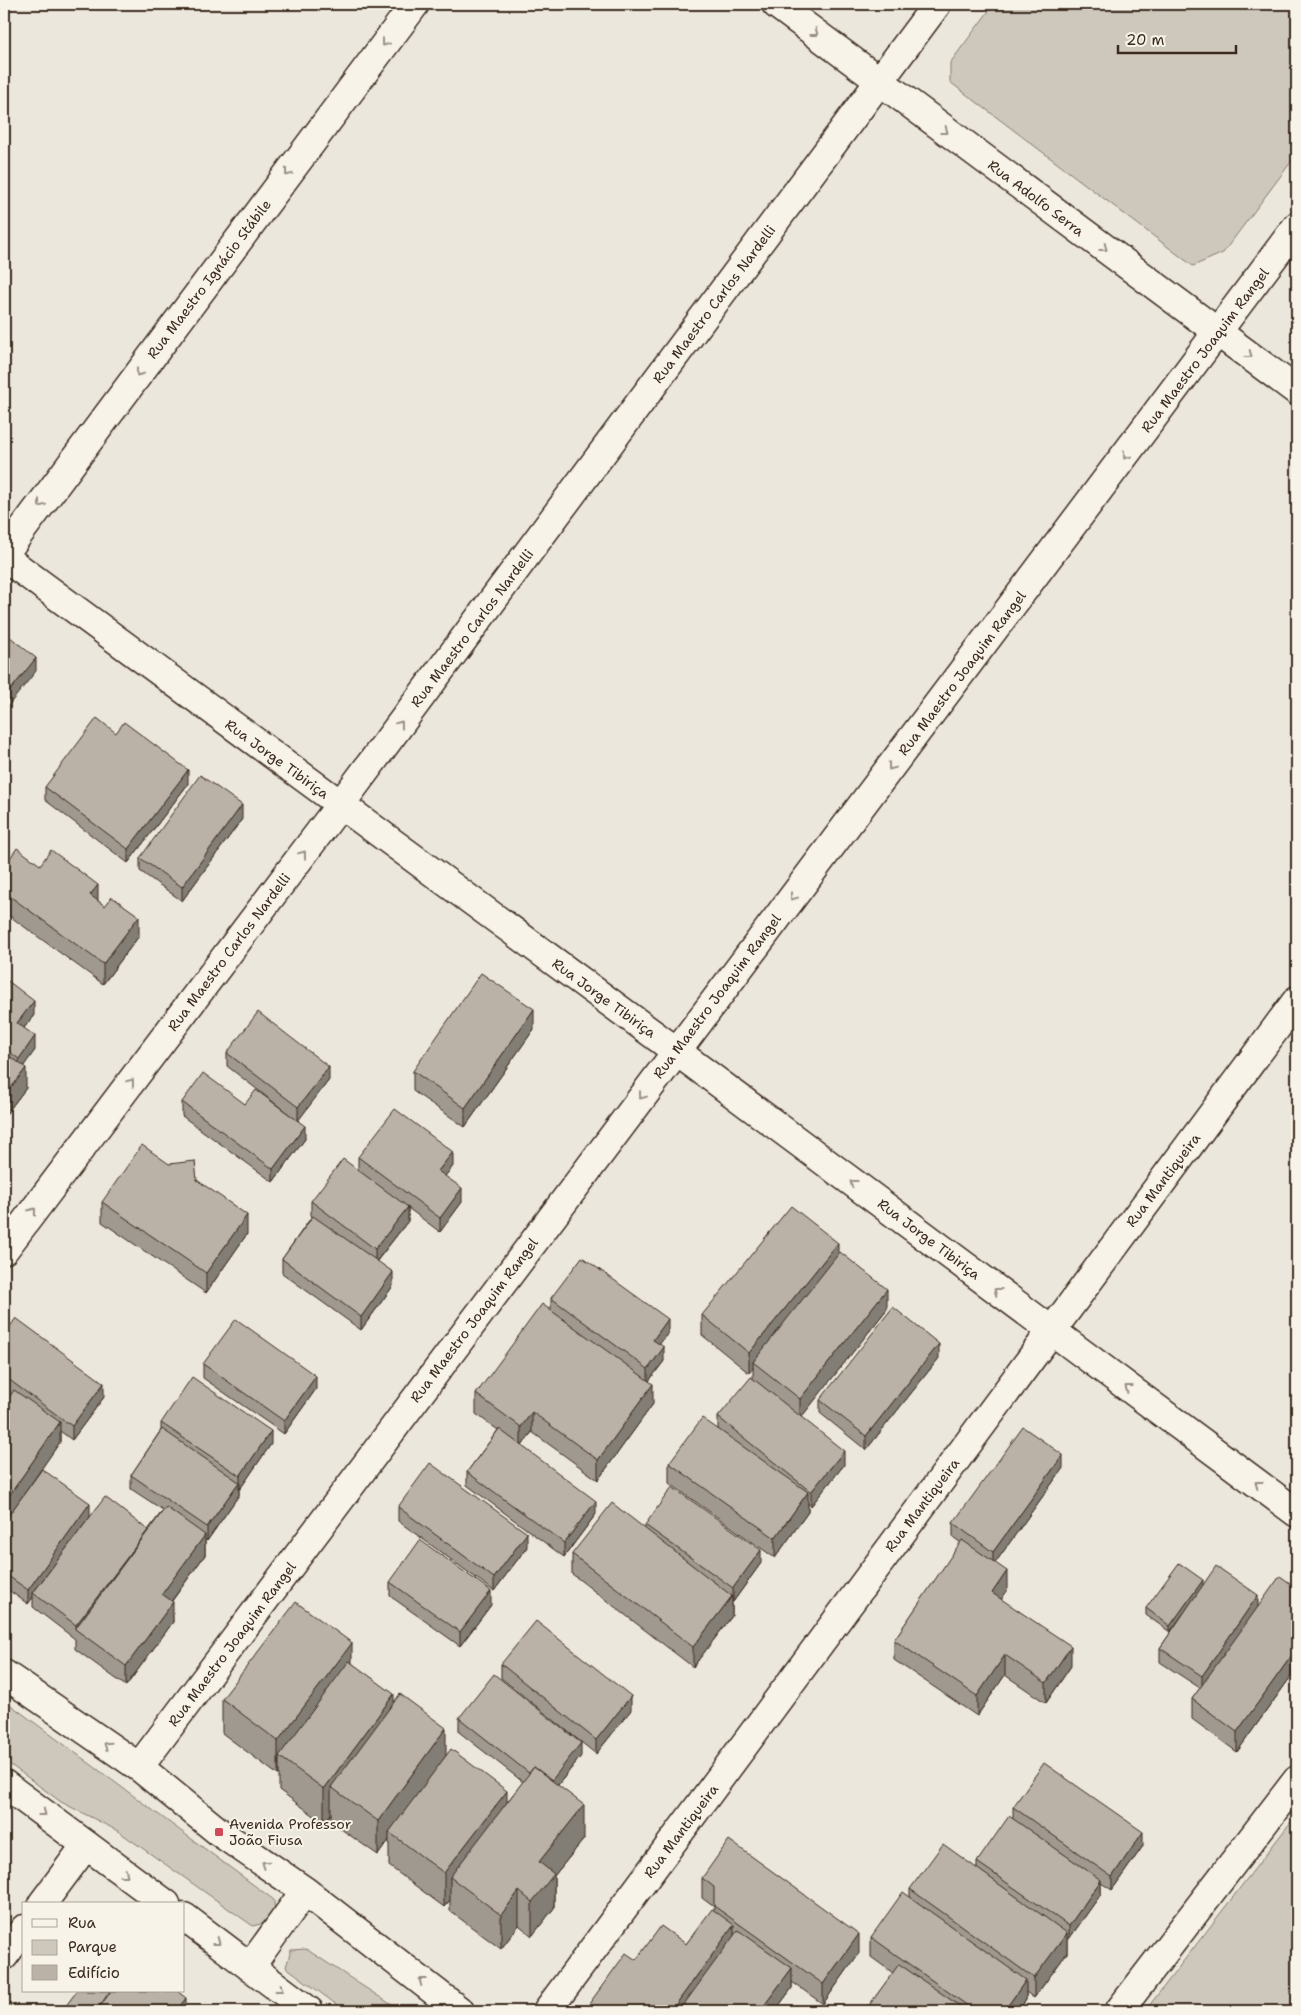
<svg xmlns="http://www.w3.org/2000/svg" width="1301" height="2015" font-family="'Shantell Sans',sans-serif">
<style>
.green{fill:#cec8bc;stroke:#84796d}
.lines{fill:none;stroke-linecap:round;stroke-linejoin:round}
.minor-casing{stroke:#3b2a1e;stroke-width:31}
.major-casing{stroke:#3b2a1e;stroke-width:31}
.minor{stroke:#f7f3e8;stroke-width:28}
.major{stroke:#f7f3e8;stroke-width:28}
.wall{fill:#a09990;stroke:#3b2a1e}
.shaded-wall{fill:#827d75;stroke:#3b2a1e}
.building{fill:#bab2a7;stroke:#3b2a1e}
.oneway{stroke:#998e83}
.poi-dot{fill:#d1495b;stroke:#f7f3e8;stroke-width:2}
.labels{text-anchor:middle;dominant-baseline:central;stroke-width:4;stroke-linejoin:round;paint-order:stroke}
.street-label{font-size:14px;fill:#3b2a1e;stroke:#f7f3e8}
.poi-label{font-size:14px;fill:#3b2a1e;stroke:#f7f3e8;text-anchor:start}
</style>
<rect width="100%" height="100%" fill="#ece7dc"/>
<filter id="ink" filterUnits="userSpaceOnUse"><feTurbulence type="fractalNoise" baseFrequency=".02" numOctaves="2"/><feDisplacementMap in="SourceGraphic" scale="10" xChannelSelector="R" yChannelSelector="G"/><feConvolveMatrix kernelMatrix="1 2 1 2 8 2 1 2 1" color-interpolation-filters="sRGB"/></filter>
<g filter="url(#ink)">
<path class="green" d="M994,4h303v150l-74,99 -30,13 -243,-184v-19z
M4,1700l270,200 1,20 -22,6 -135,-95 -57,-29 -57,-42z
M1297,1814v197h-152z
M306,1949l95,62h-56l-59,-44 5,-17z"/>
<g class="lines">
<g class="minor-casing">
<path id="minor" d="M776,4l521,387
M4,554l411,-550
M4,557l672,494 621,462
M4,1250l336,-445 597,-801
M139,1767l1158,-1541
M42,1904l44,-59
M4,1956l20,-27
M547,2011l750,-1011
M1119,2011l178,-231"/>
</g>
<g class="major-casing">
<path id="major" d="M4,1674l135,93 80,65 86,59 155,120
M4,1784l162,120
M184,1917l125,94
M250,1967l55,-76"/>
</g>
<use href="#minor" class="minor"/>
<use href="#major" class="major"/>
</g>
<path class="wall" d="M116,733l72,51 -60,79 -83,-63v-13z
M242,819l-60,82 -42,-30v-13z
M40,865l58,36 41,35 -36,48 -99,-72v-45z
M4,978l30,37 -10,13 11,22 -12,16 3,22 -22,29z
M534,1029l-69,98 -52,-36v-20z
M227,1053l102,27 -31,40 7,19 -32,43 -91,-66v-14l63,2 45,11 -63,-49z
M358,1157l95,9 -8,10 17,26 -22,30 -32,-24v13l-31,40 16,25 -32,44 -79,-57v-14l30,-43 -1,-1v-14l47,-31z
M169,1164l28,16 50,54 -41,59 -104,-71v-20z
M838,1254l49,55 -86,108 43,48 -33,41 -3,-3v9l-33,46 -106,-75v-20l49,-34v-12l35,-38v-11l-4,5 -47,-38v-20z
M551,1298l117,35 -9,11 5,17 -15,20 4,23 -55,76 -66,-48 -10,14 74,68 -32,43 -97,-72v-13l31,-42 -22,-16v-20l75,-84z
M4,1335l100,62 -32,43 -12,-9v11l-43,61 73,14 58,13 15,-20 -32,-21v-14l30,-45v-7l110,21 -31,45 -1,-1v7l-32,46 -2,-2v16l-33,46 1,21 -47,64 -51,-37v-10l-42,-32v-10l-5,7 -24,-17v-196l2,11 5,-7 -7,-5z
M939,1358l-73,92 -46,-37v-13z
M203,1364l113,25 -32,45 -81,-56z
M1063,1468l-68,95 12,28 -6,8 70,67 -25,37 -41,-28 -28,41 -83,-56v-20l67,-97 -8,-6v-14z
M398,1507l129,40 -33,44 -96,-70z
M645,1525l116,38 -28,39 -1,-1v15l-39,51 -121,-93v-20l73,-26z
M390,1582l101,23 -31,41 -70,-50z
M1203,1585l55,22 39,-19v80l-60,84 -45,-33v-20l8,-11 -40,-26v-14l24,-35 -14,19 -24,-17v-7z
M352,1663l42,39 52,54 61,46 16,-20 -64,-50v-14l122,38 -23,29 26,54 -30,37v32l-22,28 -13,-11 -18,24 -51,-38v-11l-6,7 -55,-41v-26l-11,15 -47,-33v-8l-7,9 -45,-33v-16l-1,1 -56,-42v-34z
M501,1664l130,46 -35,44 -95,-76z
M1013,1807l130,39 -31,44 -11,-7v11l-32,45 -2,-1v15l-33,45 -8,-6v8l-8,11h-153l28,-38 -22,-16v-20l39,-40v-8l67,-21v-6l36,-43z
M702,1878l157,75 -36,51 -31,-22v6l-17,23h-186v-7l47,-44 50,-16 28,-34v-3l-12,-9z"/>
<path class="shaded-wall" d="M36,658v13l-32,40v-13z
M188,770v14l-60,79v-14z
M242,805v14l-60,82v-14z
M98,885v20l-8,-10z
M139,916v20l-36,48v-20z
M34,1001v14l-17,22v-14z
M534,1009v20l-69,98v-19z
M35,1036v14l-16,23v-14z
M329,1067v13l-31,41v-14z
M26,1068v20l-22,29v-20z
M305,1126v13l-32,43v-13z
M453,1152v14l-15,19v-14z
M462,1188v14l-22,30v-14z
M408,1207v14l-33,42v-14z
M247,1215v19l-41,59v-20z
M838,1243v20l-85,99v6l-4,5v-20z
M393,1272v14l-32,44v-13z
M887,1289v20l-87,110v-20z
M668,1319v14l-15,20v-13z
M939,1344v14l-73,92v-14z
M664,1347v14l-16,21v-13z
M316,1376v13l-32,45v-13z
M104,1383v14l-32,43v-14z
M653,1384v20l-55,76v-20z
M6,1393v19l-2,4v-20z
M532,1412v20l-11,15v-20z
M60,1422v20l-56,81v-20z
M271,1431v13l-31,45v-13z
M844,1451v14l-33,41v-14z
M1063,1455v13l-70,98v-14z
M239,1482v13l-32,46v-14z
M808,1492v20l-33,46v-20z
M596,1501v13l-32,43v-14z
M90,1503v14l-57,76v4l-5,7v-14z
M148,1530l-72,99v-4z
M527,1533v14l-33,44v-13z
M205,1535v20l-43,59v-20z
M761,1550v13l-28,39v-14z
M1007,1571v20l-15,22v-20z
M1203,1580v7l-33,45v-6z
M491,1591v14l-31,41v-14z
M1258,1595v14l-56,81v-14z
M732,1596v20l-39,51v-20z
M173,1602v20l-47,64v-20z
M352,1643v34l-73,79v18l-1,1v-34z
M1071,1646v20l-25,37v-20z
M1297,1648v20l-60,84v-20z
M1005,1655v20l-28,41v-20z
M394,1694v34l-63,59v27l-7,9v-34z
M631,1696v14l-35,44v-14z
M446,1728v34l-57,70v8l-11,15v-34z
M581,1743v13l-35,44v-14z
M507,1791v34l-57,52v23l-6,7v-34z
M584,1805v34l-30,37v32l-22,28v-34l7,-40z
M1143,1832v14l-31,44v-13z
M1101,1880v14l-32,45v-13z
M519,1891v34l-18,24v-34z
M734,1925v20l-48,66h-15z
M1067,1933v20l-33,45v-20z
M859,1934v19l-36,51v-20z
M792,1968v20l-17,23h-15z
M1026,1980v20l-8,11h-14z
M186,1998v13h-10z"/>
<path class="building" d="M4,632l32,26 -32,40z
M97,718l19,15 8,-11 64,48 -60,79 -83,-62z
M200,775l42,30 -60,82 -42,-29z
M17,848l23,17 11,-15 47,35 -8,10 15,11 7,-9 27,19 -36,48 -99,-72v-25z
M481,973l53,36 -69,99 -52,-37z
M4,978l30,23 -17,22 18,13 -16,23 -15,-11z
M258,1012l71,55 -31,40 -71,-54z
M4,1052l22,16 -22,29z
M203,1073l42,31 11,-14 49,36 -32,43 -91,-67z
M395,1109l58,43 -15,19 24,17 -22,30 -82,-61z
M142,1145l27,19 26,-3 2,19 50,35 -41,58 -104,-71z
M343,1159l65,48 -33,42 -64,-48z
M791,1206l47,37 -89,110 -47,-38z
M313,1216l80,56 -32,45 -79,-58z
M840,1252l47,37 -87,110 -47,-37z
M582,1257l86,62 -15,21 11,7 -16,22 -97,-71z
M542,1304l111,80 -55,76 -66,-48 -11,15 -45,-33z
M893,1307l46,37 -73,92 -46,-36z
M16,1318l88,65 -32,43 -68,-50v-41z
M236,1319l80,57 -32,45 -81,-57z
M192,1377l79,54 -31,45 -79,-53z
M751,1377l93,74 -33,41 -93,-75z
M14,1390l46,32 -56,81v-98z
M702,1418l106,74 -33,46 -106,-75z
M1023,1427l40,28 -70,97 -40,-29z
M162,1429l77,53 -32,45 -76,-52z
M499,1429l97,72 -32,42 -97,-71z
M430,1463l97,70 -33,45 -96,-71z
M42,1469l48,34 -62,87 -24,-17v-51z
M672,1487l89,63 -28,38 -88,-63z
M105,1497l43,33 -72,95 -43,-32z
M612,1503l120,93 -39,51 -121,-93z
M166,1507l39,28 -43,59 11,8 -47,64 -51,-37z
M420,1540l71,51 -31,41 -70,-50z
M962,1540l45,31 -15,22 79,53 -25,37 -41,-28 -28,41 -83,-56z
M1179,1563l24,17 -33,46 -24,-18z
M1216,1566l42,29 -56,81 -42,-28z
M1280,1576l17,12v60l-60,84 -45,-33z
M296,1602l56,41 -74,98 -56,-42z
M536,1621l95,75 -35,44 -95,-76z
M349,1661l45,33 -70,95 -45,-33z
M494,1674l87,69 -29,37 -18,-13 -5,6 -70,-55z
M400,1694l46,34 -68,93 -47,-34z
M451,1749l56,42 -63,82 -55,-41z
M1044,1763l99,69 -31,45 -99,-70z
M534,1767l50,38 -45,57 15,12 -22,28 -13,-11 -18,24 -51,-38z
M1009,1816l92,64 -32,46 -92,-64z
M729,1840l130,94 -36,50 -109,-78v-19l-12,-9z
M943,1844l124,89 -33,45 -124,-89z
M903,1892l123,88 -22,31h-29l-104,-74z
M712,1909l22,16 -63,86h-72l-10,-7 37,-51 10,7 25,-34 25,18z
M738,1930l54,38 -32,43h-81z
M899,1964l68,47h-102z
M77,1991h33l-14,20h-34z
M111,1991h66l9,7 -10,13h-79z
M184,2006l7,5h-11z"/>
<defs><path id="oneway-chevron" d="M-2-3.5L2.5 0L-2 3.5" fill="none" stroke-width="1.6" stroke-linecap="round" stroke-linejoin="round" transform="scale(1.25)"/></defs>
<g class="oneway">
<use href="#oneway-chevron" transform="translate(815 33) rotate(37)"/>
<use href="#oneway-chevron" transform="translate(385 43) rotate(127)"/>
<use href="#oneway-chevron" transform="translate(945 131) rotate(37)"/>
<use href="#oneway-chevron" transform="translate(288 173) rotate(127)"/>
<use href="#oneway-chevron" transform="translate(1104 248) rotate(37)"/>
<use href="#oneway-chevron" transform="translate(1249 355) rotate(37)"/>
<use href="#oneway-chevron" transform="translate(139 373) rotate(127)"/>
<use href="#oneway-chevron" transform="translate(1126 456) rotate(127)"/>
<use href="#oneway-chevron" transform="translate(41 504) rotate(127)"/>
<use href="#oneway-chevron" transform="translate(400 724) rotate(-53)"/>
<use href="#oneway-chevron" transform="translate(891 767) rotate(127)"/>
<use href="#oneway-chevron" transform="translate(303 854) rotate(-53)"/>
<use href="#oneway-chevron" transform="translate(793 897) rotate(127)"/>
<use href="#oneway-chevron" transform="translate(131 1082) rotate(-53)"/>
<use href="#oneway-chevron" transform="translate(642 1096) rotate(127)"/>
<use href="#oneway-chevron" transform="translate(853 1183) rotate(-143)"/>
<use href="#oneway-chevron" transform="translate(33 1211) rotate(-53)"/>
<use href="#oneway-chevron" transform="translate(997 1291) rotate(-143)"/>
<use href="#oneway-chevron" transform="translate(1128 1388) rotate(-143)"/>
<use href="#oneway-chevron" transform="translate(1258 1484) rotate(-143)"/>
<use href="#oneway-chevron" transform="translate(107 1745) rotate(-146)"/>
<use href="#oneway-chevron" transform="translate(43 1813) rotate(37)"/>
<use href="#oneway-chevron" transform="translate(265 1864) rotate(-145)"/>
<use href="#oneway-chevron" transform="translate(125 1874) rotate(37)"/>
<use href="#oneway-chevron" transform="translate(217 1942) rotate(37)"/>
<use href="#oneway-chevron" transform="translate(422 1981) rotate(-142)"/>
<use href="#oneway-chevron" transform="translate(280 1989) rotate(37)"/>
</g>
</g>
<rect class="poi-dot" x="214" y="1827" width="10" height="10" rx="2.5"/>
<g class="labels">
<g class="street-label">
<text transform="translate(1036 198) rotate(37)">Rua Adolfo Serra</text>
<text transform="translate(209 279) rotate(-53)">Rua Maestro Ignácio Stábile</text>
<text transform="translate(714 304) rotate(-53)">Rua Maestro Carlos Nardelli</text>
<text transform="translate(1205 350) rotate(-53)">Rua Maestro Joaquim Rangel</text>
<text transform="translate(472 628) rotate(-53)">Rua Maestro Carlos Nardelli</text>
<text transform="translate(962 673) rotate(-53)">Rua Maestro Joaquim Rangel</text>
<text transform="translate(277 759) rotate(36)">Rua Jorge Tibiriça</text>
<text transform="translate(229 952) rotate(-53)">Rua Maestro Carlos Nardelli</text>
<text transform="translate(717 996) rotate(-53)">Rua Maestro Joaquim Rangel</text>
<text transform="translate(604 998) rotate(36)">Rua Jorge Tibiriça</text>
<text transform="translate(1163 1180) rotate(-53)">Rua Mantiqueira</text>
<text transform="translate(929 1239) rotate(37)">Rua Jorge Tibiriça</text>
<text transform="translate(474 1320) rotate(-53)">Rua Maestro Joaquim Rangel</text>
<text transform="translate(922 1505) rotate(-53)">Rua Mantiqueira</text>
<text transform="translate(232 1644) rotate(-53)">Rua Maestro Joaquim Rangel</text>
<text transform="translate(681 1831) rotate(-53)">Rua Mantiqueira</text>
</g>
<g class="poi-label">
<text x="229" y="1824">Avenida Professor<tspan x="229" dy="16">João Fiusa</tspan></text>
</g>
</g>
<rect width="1301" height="2015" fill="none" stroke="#f7f3e8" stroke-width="20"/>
<rect x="10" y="10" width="1281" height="1995" fill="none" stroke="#3b2a1e" stroke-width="2" filter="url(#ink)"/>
<rect x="22" y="1902" width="162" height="90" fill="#f7f3e8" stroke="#aca397"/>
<rect x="32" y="1919" width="25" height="8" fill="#f7f3e8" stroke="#aca397"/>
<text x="68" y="1928" font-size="15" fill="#3b2a1e">Rua</text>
<rect x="32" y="1940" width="25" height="15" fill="#cec8bc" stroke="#aca397"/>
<text x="68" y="1952" font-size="15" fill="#3b2a1e">Parque</text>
<rect x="32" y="1965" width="25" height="15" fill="#bab2a7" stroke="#aca397"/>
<text x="68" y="1978" font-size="15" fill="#3b2a1e">Edifício</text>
<path d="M1118 45v8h118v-8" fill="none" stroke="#3b2a1e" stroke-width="2.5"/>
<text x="1126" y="45" font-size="15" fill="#3b2a1e" stroke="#f7f3e8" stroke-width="4" paint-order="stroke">20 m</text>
</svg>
